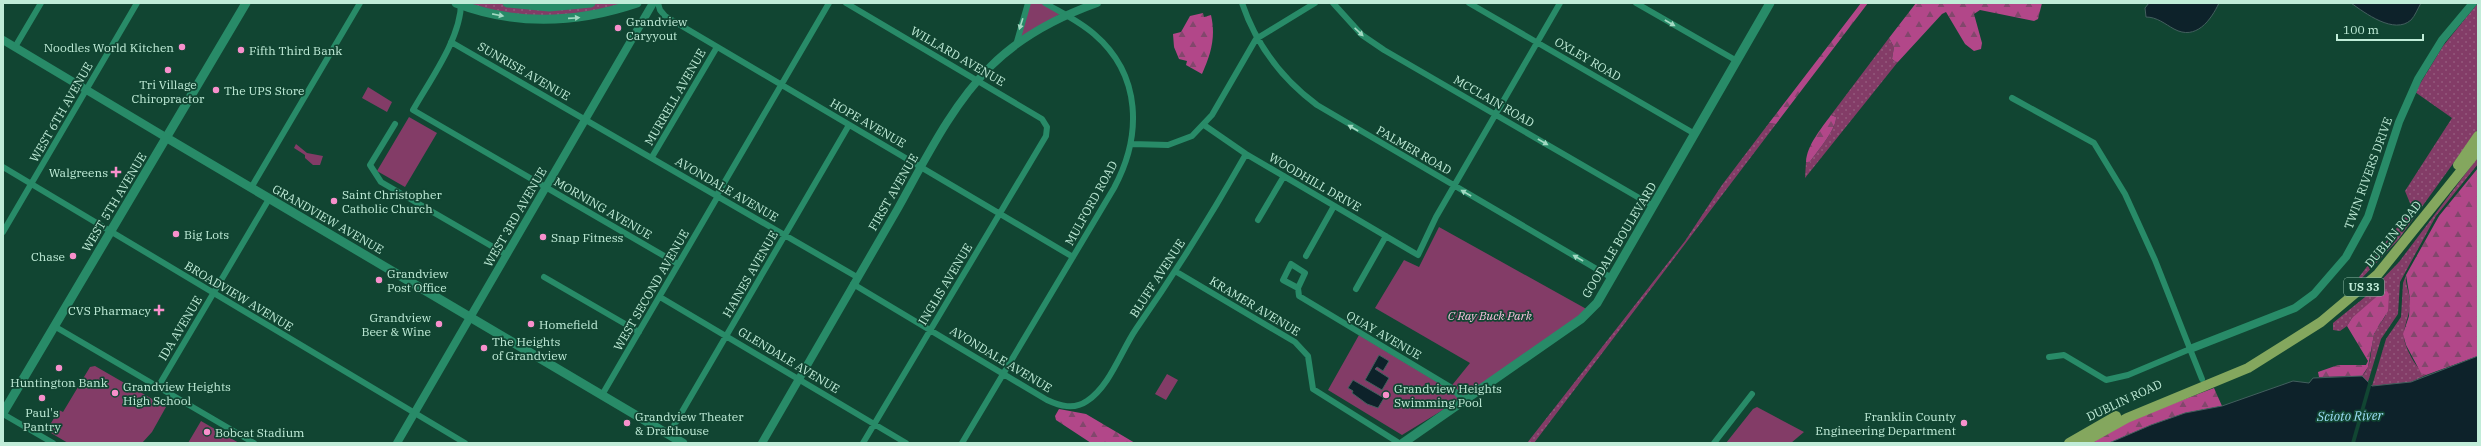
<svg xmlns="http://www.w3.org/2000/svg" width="2481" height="446" font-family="'IBM Plex Serif',serif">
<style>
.grass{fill:url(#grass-dots)}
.forest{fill:url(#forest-firs)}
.green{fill:#833c67}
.water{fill:#0d222a;stroke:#435f5e}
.pier{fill:#114532}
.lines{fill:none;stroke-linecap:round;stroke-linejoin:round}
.minor{stroke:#288b68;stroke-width:6}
.tertiary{stroke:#288b68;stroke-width:8}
.secondary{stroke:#288b68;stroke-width:9}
.primary{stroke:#84a75e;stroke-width:10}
.oneway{fill:#a2d9c2}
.poi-dot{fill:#f890cc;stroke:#114532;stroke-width:1.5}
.labels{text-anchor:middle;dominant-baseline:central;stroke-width:3.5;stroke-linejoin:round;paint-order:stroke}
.shield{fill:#114532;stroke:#8cbaa6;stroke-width:1}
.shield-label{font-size:11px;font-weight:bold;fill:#c0ecd8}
.poi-label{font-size:12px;fill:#c0ecd8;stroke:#114532;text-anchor:start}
.street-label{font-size:12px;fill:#c0ecd8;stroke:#114532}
.park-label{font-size:12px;font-style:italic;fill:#f9c0df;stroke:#114532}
.water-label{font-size:13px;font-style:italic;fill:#9ddef8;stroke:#114532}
</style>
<defs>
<pattern id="grass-dots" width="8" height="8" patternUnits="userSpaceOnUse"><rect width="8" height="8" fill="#833c67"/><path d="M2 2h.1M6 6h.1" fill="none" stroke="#93587c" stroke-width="1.8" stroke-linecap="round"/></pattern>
<pattern id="forest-firs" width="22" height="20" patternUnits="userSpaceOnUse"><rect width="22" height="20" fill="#b24789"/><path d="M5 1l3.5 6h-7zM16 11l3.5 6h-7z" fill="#82476c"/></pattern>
</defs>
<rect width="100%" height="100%" fill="#114532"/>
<path class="grass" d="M456,3h181l-96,17z
M2478,3v126l-80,111 -37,39 -2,-2 53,-69 -7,-17 47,-73 -37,-26 28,-46z
M1889,38l5,9 -2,12 5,4 -92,115 1,-16 3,1c7,-10 28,-34 27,-46l-5,-2z
M1769,123l7,1 -242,319h-7l158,-202 37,-56z
M2478,157v7l-42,52 -36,66 -2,32 -17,25 -13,43 -6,-6c11,-11 8,-27 12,-41 4,-12 15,-17 13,-31l-35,14 -5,8 -7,5 -7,-1v-7l32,-26 34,-35z
M2406,275c-1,9 3,16 4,25 1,12 -5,22 -6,33 -2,12 13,37 22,42l-15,7 -39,4 14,-47 15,-22 2,-34z"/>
<path class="forest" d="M1861,3h7l-92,121 -7,-1z
M1916,3h126l-4,16 -4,2 -54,-11 -6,4 8,29 -1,6 -7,2 -9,-7 -19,-32 -4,2 -45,49 -5,-4 2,-12 -5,-9z
M1203,13l1,4 7,-2c5,22 0,39 -9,59l-16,-9 1,-4 -8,-2 -5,-12 -1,-13 8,-2 9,-16z
M1831,115l5,2c1,12 -20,36 -27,46l-3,-1c1,-17 15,-33 25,-47z
M2478,168v188l-52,19 -5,-2 -15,-28 -3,-11 6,-18 1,-17 -4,-24 33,-59z
M2387,291l2,3 -1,17 -14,23 -6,33 -6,9 -43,1 -1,-5 20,-7h28l2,-4 -21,-35 5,-8 30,-26z
M2214,388l8,18 -37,7 -76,30h-18l44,-25z
M1059,409l27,5 49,29h-44l-35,-23 -1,-4z"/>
<path class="green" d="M1030,3h13l19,10 -43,26z
M368,87l24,15 -5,10 -25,-14z
M409,117l28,16 -32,54 -28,-16z
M296,144l11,9 16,3 -3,9h-7l-8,-7v-3l-11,-7z
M1439,227l151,84 -90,64 -98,60 -74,-45 31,-55 90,54 21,-26 -95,-55 29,-48 15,7z
M95,366l71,41 -14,25 -10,11h-74l-17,-10 1,-3 -4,-2 11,-18 4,2 27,-45z
M1167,374l11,6 -12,20 -11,-6z
M1757,407l47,25 -13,11h-65l27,-34z
M201,421l38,22h-51z"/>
<path class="water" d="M2149,3h70c-8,17 -23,38 -45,26 -9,-5 -17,-12 -28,-12l-1,-9z
M2351,3h70c-3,5 -6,13 -10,17 -17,15 -46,-7 -60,-17z
M1379,355l10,6 -6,10 -6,-4 -2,2 14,9 -7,12 -17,-10z
M2478,356v87h-369l42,-18 34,-12 37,-7 71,-25 16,2 4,-5 49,-2 10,10 39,-4z
M1353,380l31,18 -6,10 -11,-4 -15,-11 1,-2 -5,-3z"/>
<path class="pier" d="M2369,380l3,3 -17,60h-4z"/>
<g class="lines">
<path class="minor" d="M461,3c0,35 -31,77 -48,107l265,154
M658,3l2,7 5,6 408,241
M846,3l196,116 5,8 -1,9 -183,307
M1242,3c14,41 40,76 75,102l295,173
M1333,3l29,32 22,15 269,156
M1469,3l226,131
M1636,3l101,58
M451,42l406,235
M1016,45l12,-42
M15,47l26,-44
M2012,98l82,45 31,51 30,66 35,89
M395,124l-25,41 11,17 126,73
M1204,125l42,29 172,101 18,-38 124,-214
M1132,144l36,1 24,-9 20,-21 44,-76 59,-36
M652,157l65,-110
M3,167l462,276
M251,188l109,-185
M717,195l112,-192
M1258,220l26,-44
M3,232l134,-229
M1306,256l28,-50
M1175,271l120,71 13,14 5,33 86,54
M544,277l95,55
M853,284l194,116c13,6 27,10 40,1 23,-15 34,-50 49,-72 39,-56 76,-115 110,-175
M1298,288l-15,-8 8,-16 14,9 -7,15 1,8 153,92 11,12
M1356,289l30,-53
M660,297l246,146
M54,326l200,117
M2049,357l15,-2 42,25 22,-5 62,-26 12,30
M158,387l111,-188
M602,395l116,-199
M3,414l50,29
M669,434l180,-309
M962,443l152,-255c28,-52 28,-113 -20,-154 -15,-13 -32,-21 -49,-31
M1714,443l38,-49"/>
<path class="tertiary" d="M3,40l164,98
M2190,349l105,-41 19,-14 32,-37 22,-40 31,-95 19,-43 24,-39 31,-37
M397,443l256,-440
M762,443c45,-77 90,-156 135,-233 28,-50 54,-104 94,-144 30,-30 67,-49 106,-63"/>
<path class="secondary" d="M456,3c60,23 122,20 181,0
M507,3l42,4 42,-4
M167,138l516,305
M3,413l243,-410
M1403,443l178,-124 16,-16 173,-300"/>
<path class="primary" d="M2458,165l20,-29
M2069,443l47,-27
M2082,443l45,-25 121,-50 73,-46 57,-48 100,-124"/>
</g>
<defs><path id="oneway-solid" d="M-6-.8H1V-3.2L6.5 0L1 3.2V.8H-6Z"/></defs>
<g class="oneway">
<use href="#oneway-solid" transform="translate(498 15) rotate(11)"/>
<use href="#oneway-solid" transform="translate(574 18) rotate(-4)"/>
<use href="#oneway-solid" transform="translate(1670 23) rotate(30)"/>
<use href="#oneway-solid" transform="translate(1021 24) rotate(108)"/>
<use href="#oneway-solid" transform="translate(1359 32) rotate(43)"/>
<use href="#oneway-solid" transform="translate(1353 128) rotate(-150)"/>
<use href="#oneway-solid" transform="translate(1543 142) rotate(30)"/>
<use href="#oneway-solid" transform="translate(1466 193) rotate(-150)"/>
<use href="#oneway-solid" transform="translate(1578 258) rotate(-150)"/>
</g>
<g class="poi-dot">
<circle cx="618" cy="28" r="4"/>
<circle cx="182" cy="47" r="4"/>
<circle cx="241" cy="50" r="4"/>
<circle cx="168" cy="70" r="4"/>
<circle cx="216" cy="90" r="4"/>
<path d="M114 166h4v4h4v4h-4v4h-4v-4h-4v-4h4z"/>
<circle cx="334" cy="201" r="4"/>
<circle cx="176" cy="234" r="4"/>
<circle cx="543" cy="237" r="4"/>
<circle cx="73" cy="256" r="4"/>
<circle cx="379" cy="280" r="4"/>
<path d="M157 304h4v4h4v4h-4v4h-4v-4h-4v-4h4z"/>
<circle cx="439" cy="324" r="4"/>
<circle cx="531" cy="324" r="4"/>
<circle cx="484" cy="348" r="4"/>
<circle cx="59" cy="368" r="4"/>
<circle cx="115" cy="393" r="4"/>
<circle cx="1386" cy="395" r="4"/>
<circle cx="42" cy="398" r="4"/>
<circle cx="627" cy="423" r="4"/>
<circle cx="1964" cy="423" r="4"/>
<circle cx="207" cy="432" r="4"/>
</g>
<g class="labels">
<rect class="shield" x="2344" y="278" width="40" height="18" rx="3"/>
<g class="shield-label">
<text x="2364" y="287">US 33</text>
</g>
<g class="poi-label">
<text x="626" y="21">Grandview<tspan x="626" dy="14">Caryyout</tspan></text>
<text x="174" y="47" text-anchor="end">Noodles World Kitchen</text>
<text x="249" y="50">Fifth Third Bank</text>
<text x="168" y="84" text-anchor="middle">Tri Village<tspan x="168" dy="14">Chiropractor</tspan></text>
<text x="224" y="90">The UPS Store</text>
<text x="108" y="172" text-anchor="end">Walgreens</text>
<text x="342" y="194">Saint Christopher<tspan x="342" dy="14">Catholic Church</tspan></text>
<text x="184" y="234">Big Lots</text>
<text x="551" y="237">Snap Fitness</text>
<text x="65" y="256" text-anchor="end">Chase</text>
<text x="387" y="273">Grandview<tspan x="387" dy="14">Post Office</tspan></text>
<text x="151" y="310" text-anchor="end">CVS Pharmacy</text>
<text x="431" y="317" text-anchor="end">Grandview<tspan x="431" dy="14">Beer &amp; Wine</tspan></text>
<text x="539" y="324">Homefield</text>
<text x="492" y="341">The Heights<tspan x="492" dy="14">of Grandview</tspan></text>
<text x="59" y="382" text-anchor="middle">Huntington Bank</text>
<text x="123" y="386">Grandview Heights<tspan x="123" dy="14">High School</tspan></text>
<text x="1394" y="388">Grandview Heights<tspan x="1394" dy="14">Swimming Pool</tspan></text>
<text x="42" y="412" text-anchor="middle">Paul's<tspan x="42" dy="14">Pantry</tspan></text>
<text x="635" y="416">Grandview Theater<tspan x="635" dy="14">&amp; Drafthouse</tspan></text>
<text x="1956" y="416" text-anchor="end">Franklin County<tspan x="1956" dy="14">Engineering Department</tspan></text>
<text x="215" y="432">Bobcat Stadium</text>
</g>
<g class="street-label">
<text transform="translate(958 56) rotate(30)">WILLARD AVENUE</text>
<text transform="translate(1588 59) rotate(30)">OXLEY ROAD</text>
<text transform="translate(524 71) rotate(30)">SUNRISE AVENUE</text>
<text transform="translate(675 97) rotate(-60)">MURRELL AVENUE</text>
<text transform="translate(1494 101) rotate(30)">MCCLAIN ROAD</text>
<text transform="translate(61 112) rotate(-60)">WEST 6TH AVENUE</text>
<text transform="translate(868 123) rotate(30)">HOPE AVENUE</text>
<text transform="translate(1414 150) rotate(30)">PALMER ROAD</text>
<text transform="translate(2368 173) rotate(-70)">TWIN RIVERS DRIVE</text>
<text transform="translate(1315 182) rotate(30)">WOODHILL DRIVE</text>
<text transform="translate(727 189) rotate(30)">AVONDALE AVENUE</text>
<text transform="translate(893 192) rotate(-60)">FIRST AVENUE</text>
<text transform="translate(114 202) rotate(-59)">WEST 5TH AVENUE</text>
<text transform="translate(1091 203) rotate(-61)">MULFORD ROAD</text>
<text transform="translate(603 208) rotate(30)">MORNING AVENUE</text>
<text transform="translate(515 217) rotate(-60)">WEST 3RD AVENUE</text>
<text transform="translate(328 219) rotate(30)">GRANDVIEW AVENUE</text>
<text transform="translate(2393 234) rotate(-51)">DUBLIN ROAD</text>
<text transform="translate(1619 240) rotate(-59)">GOODALE BOULEVARD</text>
<text transform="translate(750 274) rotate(-60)">HAINES AVENUE</text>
<text transform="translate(1157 278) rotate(-57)">BLUFF AVENUE</text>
<text transform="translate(945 284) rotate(-59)">INGLIS AVENUE</text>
<text transform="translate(651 290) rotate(-60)">WEST SECOND AVENUE</text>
<text transform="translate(239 296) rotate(31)">BROADVIEW AVENUE</text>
<text transform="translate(1255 306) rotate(31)">KRAMER AVENUE</text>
<text transform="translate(180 328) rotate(-59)">IDA AVENUE</text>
<text transform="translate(1384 335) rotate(30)">QUAY AVENUE</text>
<text transform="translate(1001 359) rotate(31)">AVONDALE AVENUE</text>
<text transform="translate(789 360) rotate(31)">GLENDALE AVENUE</text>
<text transform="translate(2124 400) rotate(-25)">DUBLIN ROAD</text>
</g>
<g class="park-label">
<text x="1490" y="315">C Ray Buck Park</text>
</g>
<g class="water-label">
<text transform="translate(2350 416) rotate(-1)">Scioto River</text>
</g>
</g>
<rect width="2481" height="446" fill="none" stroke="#c0ecd8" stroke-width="8"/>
<path d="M2337 34v6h86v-6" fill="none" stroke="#c0ecd8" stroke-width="2"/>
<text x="2343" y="34" font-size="12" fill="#c0ecd8" stroke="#114532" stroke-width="3" paint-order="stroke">100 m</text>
</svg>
